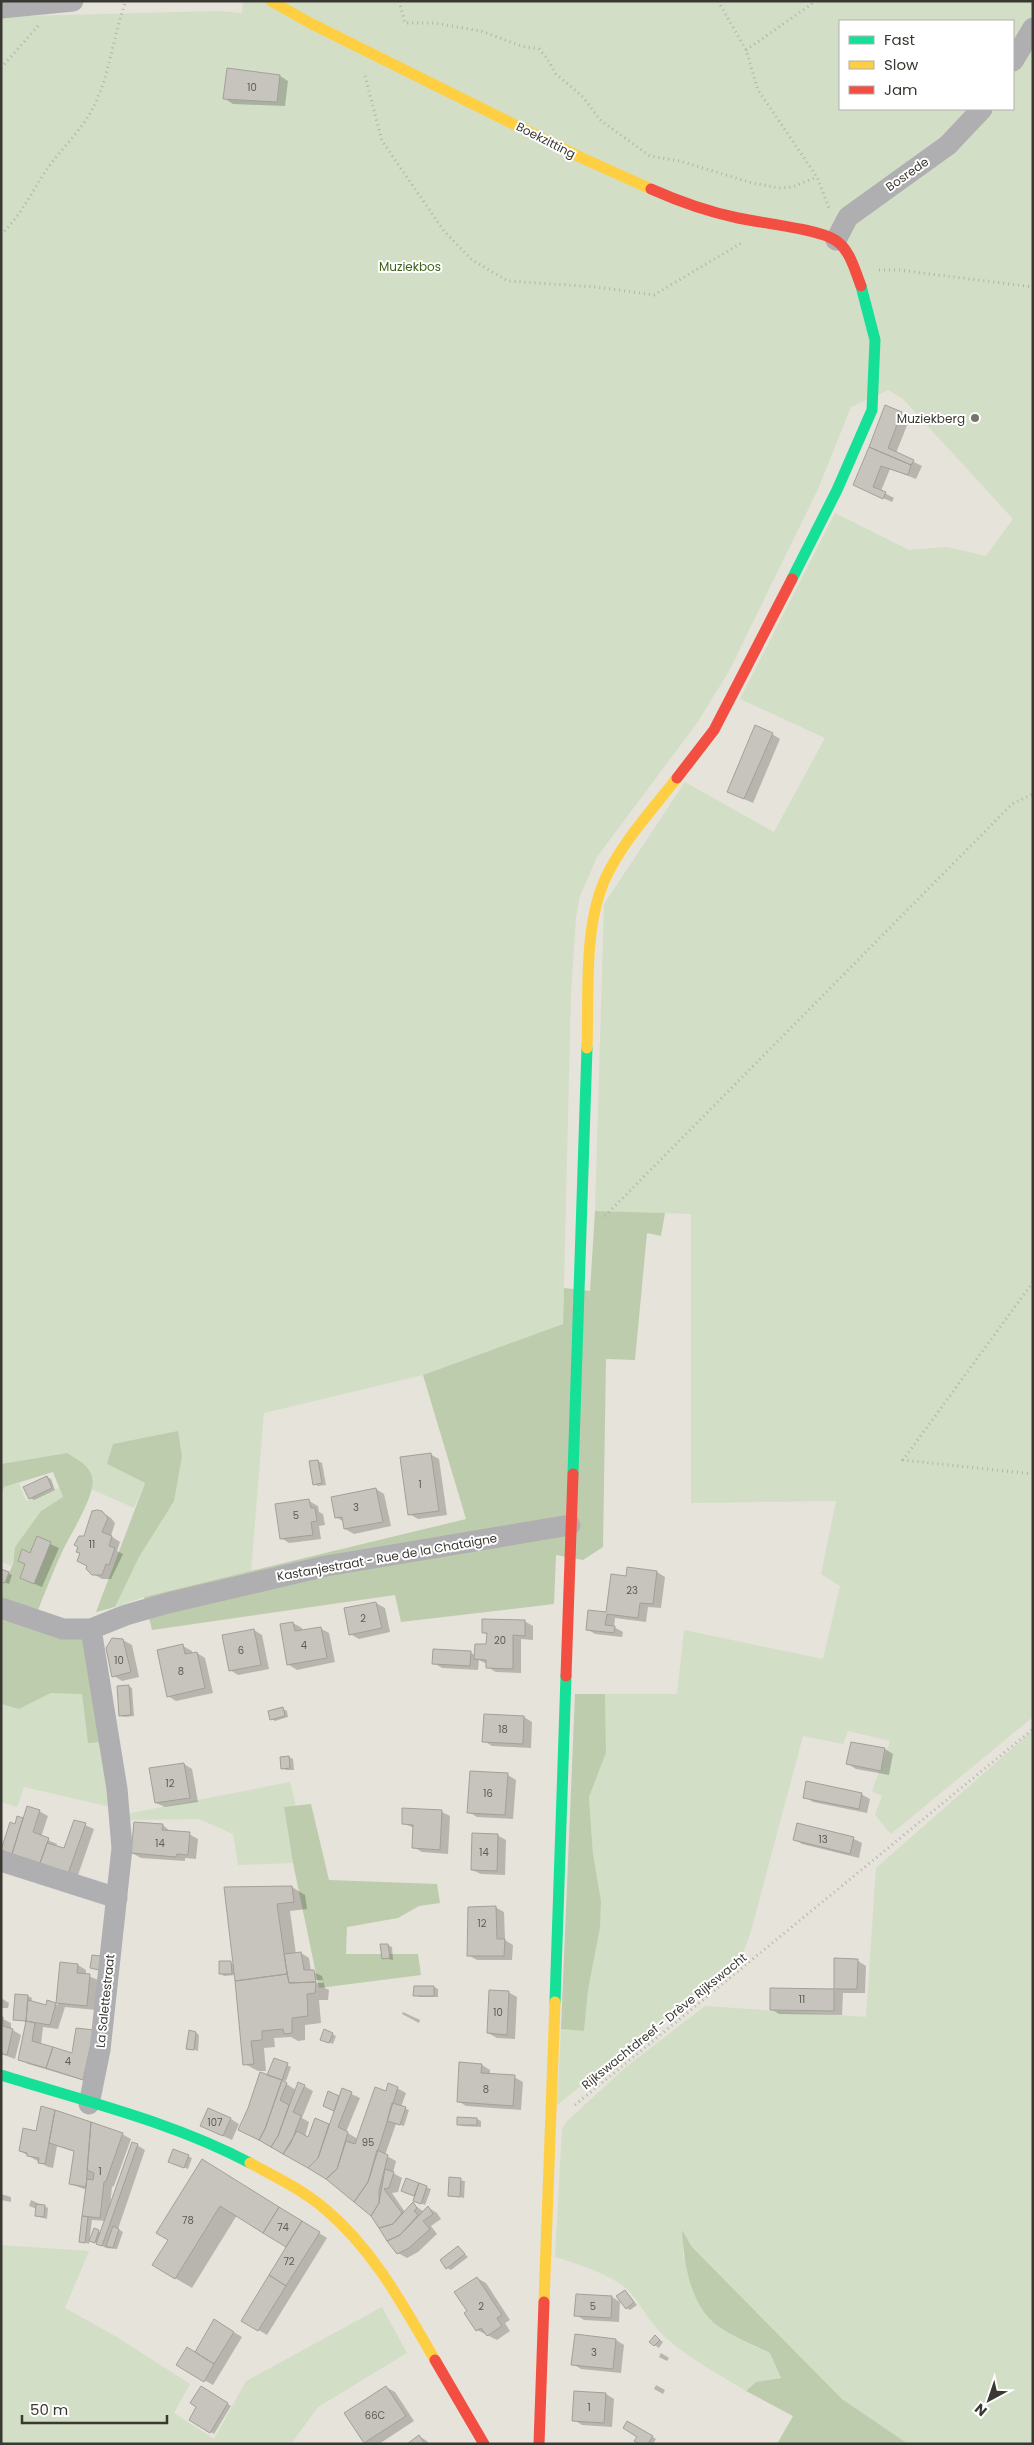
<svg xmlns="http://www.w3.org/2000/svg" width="1034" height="2445" font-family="Poppins,sans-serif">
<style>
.green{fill:#d3dec6;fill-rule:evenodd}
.forest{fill:#bdccac}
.shadow{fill:#0003;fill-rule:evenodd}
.building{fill:#c6c4bd;stroke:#a2a099}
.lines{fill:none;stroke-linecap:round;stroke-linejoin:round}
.path{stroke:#b3b2b0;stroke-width:3;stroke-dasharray:1 4;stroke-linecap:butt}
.street{stroke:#afaeb0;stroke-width:21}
.fast{stroke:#16e098;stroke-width:11}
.slow{stroke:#ffcf43;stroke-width:11}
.jam{stroke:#f24e42;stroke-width:11}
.poi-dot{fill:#76746d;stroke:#fff;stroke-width:2}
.labels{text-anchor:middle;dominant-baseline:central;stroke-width:4;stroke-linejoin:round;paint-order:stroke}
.number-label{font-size:10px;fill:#5d5b55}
.street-label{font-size:12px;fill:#3a3832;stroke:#fff}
.park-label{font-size:12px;fill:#3d621a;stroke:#fff}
.poi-label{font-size:12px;fill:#3a3832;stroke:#fff;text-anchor:end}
</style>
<rect width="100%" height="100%" fill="#e5e3da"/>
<path class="green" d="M1,1l22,15 196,-5 23,2 1,-12h790v1716l-142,117 -16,-19 7,-19 -10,-5 18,-50 -42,-10 -5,13 -40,-8 -52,195 -9,25 -185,149 4,-76 23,2 4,-41 12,-62 1,-27 -8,-47 -4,-57 17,-44 -1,-59h72l7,-64 139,29 17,-73 -19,-12 15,-73 -145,2v-289l-96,-3 9,-307 81,-122 89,50 51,-94 -85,-39 95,-186 74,37 38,-3 39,9 27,-37 -111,-121 -14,-8 -37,17 -33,82 -90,184 -31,50 -100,134 -17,39 -4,21 -5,76 -8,331 -140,51 -159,38 -13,158 -107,26 -29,10 67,-151 -75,8 38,19 -11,25 -43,-19 2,-11 -26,-25 -66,11zM840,21h173v88h-173z
M19,1483l7,18 33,-13 4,10 -22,13 -26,36 -3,19 -11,-4v-67l3,-8z
M68,1692l14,2 6,48h13l10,65 -87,-20 -7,20 -16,-5v-98l18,5 32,-16z
M1033,1730v714h-125l-66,-45 -150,-152 -9,-15v23l34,70 34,20 19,8 11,25 -25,4 -10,9c-27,-17 -59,-33 -83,-56 -13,-12 -21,-28 -32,-42 -15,-17 -55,-30 -76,-36l7,-128 4,-7 60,-55 79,-61 161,11 10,-149z
M290,1782l6,24 -12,1 9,56 -55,2 -5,-31 -34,-15 -71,1 3,-7z
M1,2245l88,6 -24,57 50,28 75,48 -16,29 40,26 32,-58 136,-74 25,46 -89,54 -27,37h-290z"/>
<path class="forest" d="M595,1211l70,2 -4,23 -14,-3 -12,127 -29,-1 -3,188 -20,13 -27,-5 -2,49 -153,18 -6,-27 -243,35 -8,-33 322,-78 -43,-144 140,-51 1,-36 26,3z
M178,1431l4,25 -8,45 -35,56 -24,50 -19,5 49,-129 -38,-19 6,-20z
M67,1453c9,6 21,11 25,23 5,18 -21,57 -29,74 -9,19 -17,40 -25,60l-37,-11v-20l5,1 7,-16 2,-17 26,-36 22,-14 -10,-25 -49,15 -3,8v-31z
M1,1616l82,23 18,103 -13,1 -6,-49 -31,-1 -32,16 -18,-5z
M575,1694h30l1,59 -17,44 4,57 8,47 -1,27 -12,62 -4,41 -23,-2z
M311,1804l18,76 108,4 3,19 -21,3 -21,12 -51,9 -1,27h72l3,21 -102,13 -26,-125 -9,-56z
M682,2230l10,17 150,152 66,45h-131l16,-28 -47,-25 10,-9 25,-4 -11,-25c-17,-8 -36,-16 -52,-27 -28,-20 -34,-63 -36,-96z"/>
<path class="shadow" d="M228,70l52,6 8,5 -3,25 -52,-2 -8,-5z
M886,407l24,11 -14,35 26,13 -6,13 -26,-10 -9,22 13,7 -2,4 -38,-17z
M772,734l8,5 -27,64 -25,-11z
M430,1454l9,5 8,56 -29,4 -9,-5z
M318,1461l4,2 4,22 -8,1 -4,-2 -4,-22z
M47,1477l4,2 4,11 -21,10 -4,-2z
M376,1489l8,5 7,32 -37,8 -9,-5 -1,-7 -8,-5z
M309,1501l9,5 1,6 4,2 2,11 -6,1 2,13 -32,4 -8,-5z
M102,1512l9,6 4,5 -4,13 9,6 -3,9 6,3 -12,25h-9l-9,-5 -5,-8 -3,-29z
M50,1544l9,4 -17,39 -12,-5 1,-28z
M657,1572l8,5 -4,31 -13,-1 -2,15 -31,-4 -1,9 9,5 -1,5 -27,-3 -8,-5 20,-15 20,-36z
M8,1573l4,2 -3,9 -8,-3z
M376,1603l9,5 5,24 -31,7 -9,-5z
M524,1621l9,5v14l-12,-1v34l-25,-1 -9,-5v-3l-8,-4 -1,10 -36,-2 -8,-5 36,-11 6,4 12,-10v-11l-5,-3z
M293,1623l9,5v3l18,-3 9,5 6,29 -38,8 -8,-5z
M254,1630l8,5 7,34 -31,6 -8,-5z
M123,1640l9,5 7,32 -17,4 -8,-5z
M183,1646l9,5v3l5,-1 8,5 8,35 -37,8 -8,-5z
M128,1686l4,2 2,28 -10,1 -4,-2z
M283,1709l4,2 1,6 -13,4 -3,-2z
M524,1717l8,5 -1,26 -39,-2 -8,-5z
M885,1749l8,5 -4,21 -33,-6 -8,-5z
M289,1757l4,2 1,11h-8l-4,-2z
M184,1764l8,5 6,33 -33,5 -9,-4z
M508,1775l8,5 -3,39 -36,-2 -8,-5z
M861,1794l9,5 -3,14 -54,-11 -8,-5z
M39,1811l9,5 -7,21 16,7 -1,3 9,3 20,-25 9,4 -17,49 -75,-28 16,-32 6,2z
M442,1812l8,4 -2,38 -26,-2 -9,-5 1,-19 -11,-5z
M163,1825l8,7 18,2 9,5 -2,20 -11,-1v3l-44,-3 -9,-5z
M797,1825l57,14 8,4 -3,15 -57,-14 -8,-5z
M497,1835l9,5 -1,35 -24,-1 -9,-4z
M292,1887l13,8 2,14 -17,2 6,43 5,-1 8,5 2,13 11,5 3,12 4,2 -1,10h-9l2,23 -16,2v15l-7,1 -7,-4 -17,1 1,9 -11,1 2,23h-8l-13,-7 -10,-89 -11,1 -4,-3v-10l14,1 -9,-76zM300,1980h23v3h-23z
M495,1907l9,5 1,28 8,5 -1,15h-35l-9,-5z
M388,1945l4,2 1,13 -10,-2z
M835,1959l23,2 8,5 -1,27h-22l-1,22 -63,-1 -8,-5v-20l65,1z
M61,1963l17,2 8,5v5l12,5 -2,30 -31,-3 -7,22 -15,-2 -2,18 51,38 -64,-19 -8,-5 7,-37 -13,-3 14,-23 4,2 -1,5 16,3 1,-4 10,3z
M434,1987l4,2v8h-19l-4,-2z
M508,1992l9,5 -2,42 -18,-1 -9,-5z
M1,1998l8,5 -1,5h-7z
M403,2012l17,8 -1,3 -17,-9z
M1,2018l10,5v6l10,6 -6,24 -14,-5z
M196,2033l3,2 -1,16 -10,-3z
M332,2034l4,2 -3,8 -8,-3z
M274,2059l17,8 -5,14 -9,-3 19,12 8,-4 9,5 -11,27 7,4 -4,15 4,2 7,-20 14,7 5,-15 -7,-3 1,-15 11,4 3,-7 17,8 -14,34 12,7 28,-47 11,-4 9,5 -5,14 8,3 -5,16 -8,-2 -11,31 11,6 -3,12 9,5 -4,14 -6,1 13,19 8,-8 11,8 5,-4 8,5 4,6 -10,7 6,8 -19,18 -11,6 -9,-5 -26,-38 -44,-36 -88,-49 33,-51z
M482,2065l8,5v5l24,2 9,5 -2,28 -55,-4 -8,-5z
M42,2108l80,26 9,5 -17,47 -2,1 -2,19 27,-61 8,5 -27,79 5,3 -6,17 -11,-1 -11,-6v-12l7,3 4,-12 -14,-1 -3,24 -9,-3 7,-51 -17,-6 5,-32 -18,-6 -4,22 -5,-1 -28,-16 17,-19z
M458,2118l19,1 4,2v6l-19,-1 -4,-2z
M231,2119l8,5 -7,16 -22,-10z
M188,2156l4,2 -4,11 -14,-5z
M202,2161l125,77 -60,97 -25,-15 46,-73 -51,-32 -45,73 -17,-10 -6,-39z
M407,2179l24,10 -6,16 -7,-3 -3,-6 -9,-3z
M450,2179l15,2 -1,17 -15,-3z
M1,2194l10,3v5l-10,-2z
M31,2200l17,8 -1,11 -11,-3 1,-7 -8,-3z
M458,2247l10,10 -17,13 -4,-2z
M477,2278l9,5 24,37 -5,3 5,8 -13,9 -20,-10 -8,-19z
M625,2291l12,14 -7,5 -3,-2z
M612,2297l8,5 -1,20 -35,-2 -8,-5z
M215,2321l27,16 -29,48 -35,-20 17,-12z
M659,2339l4,3 -4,6 -9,-6z
M616,2340l8,5 -3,28 -40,-4 -8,-5z
M661,2353l8,5 -2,3 -8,-4z
M656,2385l9,5 -2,4 -9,-5z
M386,2387l9,5 19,29 -35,23h-12l-2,-2z
M201,2388l30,18 -17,28 -24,-15 8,-12z
M606,2394l8,5 -2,28 -30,-2 -8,-5z
M628,2422l28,17 -3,5h-12l-2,-8z
M419,2436l8,5 2,3h-20z"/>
<path class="building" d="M227,68l53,7 -3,27 -54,-3z
M885,405l17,7 -14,36 26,12 -3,5 -42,-18z
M869,447l42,18 -3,10 -27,-9 -8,21 13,5 -3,7 -30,-14z
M755,725l18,8 -29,66 -17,-7z
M431,1453l8,58 -31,4 -8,-58z
M318,1460l4,23 -9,2 -4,-24z
M47,1476l5,12 -23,11 -6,-12z
M376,1488l7,34 -39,7 -2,-12 -7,1 -4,-21z
M309,1499l2,9h4l2,13 -6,1 2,13 -33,4 -5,-35z
M97,1510l5,1 6,7 -6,14 10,4 -3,10 6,2 -6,17 -3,-1 -4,11h-10l-6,-6 1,-3 -10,-5 3,-8 -4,-1 2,-5 -4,-2 5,-9h5l8,-25z
M37,1536l14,6 -17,42 -14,-6 5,-14 -7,-3 4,-12 8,4z
M627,1567l30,4 -4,33 -13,-1 -2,15 -31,-4 -2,11 10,1 -1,7 -28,-3 2,-20 18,2 5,-38 15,2z
M1,1569l8,3 -4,11 -4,-1z
M376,1602l6,26 -33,7 -5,-27z
M482,1619l43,1v16l-12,-1v34l-27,-1v-8l-12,-1 1,-15h11l1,-11h-5z
M293,1622l2,9 26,-4 6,31 -40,7 -7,-41z
M254,1629l7,36 -32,6 -7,-36z
M112,1638l11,1 8,33 -19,5 -6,-29z
M183,1644l2,10 12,-2 8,36 -38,9 -10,-47z
M433,1649l38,2 -1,15 -38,-2z
M129,1685l2,30 -12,1 -2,-30z
M283,1707l2,9 -15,4 -2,-9z
M484,1714l40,2 -1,28 -41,-2z
M851,1742l34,6 -4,23 -35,-7z
M289,1756l1,12 -9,1 -1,-12z
M184,1763l6,35 -35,5 -6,-35z
M470,1771l38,2 -3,42 -38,-2z
M806,1781l56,12 -3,16 -56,-11z
M27,1806l13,4 -7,22 16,6 -9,25 -28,-9z
M402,1808l40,2 -2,40 -28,-2 1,-23 -11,-1z
M17,1816l6,2 -11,36 -11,-4 9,-28 5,2z
M74,1820l12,3 -18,51 -28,-11 7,-20 17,5z
M134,1822l29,2 -1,6 28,2 -2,23 -11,-1 -1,3 -45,-4z
M797,1823l57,14 -4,17 -57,-14z
M472,1833l26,1 -1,37 -26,-1z
M292,1886l2,16 -17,2 10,70 -52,7 -11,-94z
M496,1906l1,33h8l-1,17h-37l1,-49z
M380,1944h8l2,14 -8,1z
M301,1952l3,18h10l2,12 -27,1 -5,-29z
M92,1955l9,1 -2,14 -9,-2z
M834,1958l24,1 -1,30h-23z
M219,1961h12l1,13h-13z
M60,1962l18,2 -1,9 13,1 -3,32 -31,-3z
M287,1974l2,9 27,-1 -1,11 -8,1 1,22 -16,2v15l-8,1 -1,-5 -21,2v9l-11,1 3,23 -11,1 -8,-84z
M414,1986h20v10h-21z
M770,1988l64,1v22l-64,-1z
M489,1990l20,1 -2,44 -20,-2z
M15,1994l13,1 -2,26 -13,-1z
M28,2000l18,5 1,-5 9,3 -6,22 -24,-4z
M1,2017h2v9l10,3 -6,26 -6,-2z
M26,2021l9,2 -3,18 21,6 -7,21 -28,-8z
M76,2028l18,2 -11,50 -37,-12 7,-21 19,6z
M324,2029l9,4 -4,10 -9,-3z
M189,2030l7,2 -2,18 -8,-1z
M274,2058l14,5 -6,17 -15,-5z
M459,2062l23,2 -1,9 34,2 -2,31 -56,-4z
M260,2072l22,8 -17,49 -6,11 -21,-10 10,-22z
M282,2080l5,3 -7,17 9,5 -11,31 -7,11 -12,-7 6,-11z
M298,2082l7,3 -12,27 8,4 -10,27 -8,11 -12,-7 7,-11z
M388,2083l10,4 -30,95 -14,20 -28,-23 11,-10 9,-28 9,3 20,-57 11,4z
M342,2088l10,4 -14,35 10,5 -11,37 -11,10 -18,-11 10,-10z
M328,2091l11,5 -5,15 -11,-5z
M392,2103l14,4 -6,18 -13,-4z
M41,2106l14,4 -10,54 -7,-1 1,-5 -12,-2v-3l-8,-2 4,-23 13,3z
M208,2108l23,10 -8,18 -23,-10z
M55,2110l36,12 -5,65 -17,-3 5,-33 -25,-8z
M457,2117l20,1v7h-20z
M315,2118l14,6 -11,34 -10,10 -25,-14 14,-23 11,6z
M91,2122l32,11 -17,48 -2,1 -4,36 -18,-2 5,-37 6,1 1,-7 -7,-3z
M132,2142l6,2 -36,102 -6,-2z
M173,2149l16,6 -5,13 -16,-6z
M377,2150l11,5 -9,36v12l-8,13 -17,-14 14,-20z
M202,2159l77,48 -16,26 -43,-27 -45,73 -23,-14 16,-25 -12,-7z
M385,2169l9,3 -5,16 -5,1 18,24 -9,11 -14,4 -8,-12 8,-13z
M449,2177l12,1 -1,19 -12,-1z
M406,2178l13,5 -5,13 -13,-5z
M419,2183l8,3 -6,18 -8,-3z
M413,2202l4,6 -3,3 4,4 -18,20 -13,6 -8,-13 14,-4z
M36,2204l9,1 -1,12 -9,-1z
M428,2206l5,8 -10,7 7,8 -21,19 -12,6 -10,-13 13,-6z
M279,2207l23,14 -16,26 -23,-14z
M82,2216l6,1 -3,26 -6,-1z
M302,2221l18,11 -34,54 -17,-11z
M113,2226l6,3 -6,19 -7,-2z
M94,2228l5,2 -4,13 -6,-2z
M458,2246l7,8 -19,15 -6,-9z
M269,2275l17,11 -28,45 -17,-10z
M477,2277l25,38 -5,3 5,8 -15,10 -6,-8 -5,3 -12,-18 3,-2 -13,-19z
M625,2290l9,12 -8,7 -10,-13z
M576,2294l36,2 -1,22 -37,-2z
M214,2319l20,13 -20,32 -19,-12z
M575,2334l41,5 -3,30 -42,-4z
M655,2335l5,5 -6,6 -5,-4z
M187,2347l27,17 -10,18 -28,-17z
M201,2386l27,17 -18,30 -21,-13 7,-13 -6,-4z
M386,2386l20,30 -42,27 -20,-30z
M574,2391l32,2 -2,30 -32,-2z
M627,2421l26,15 -5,8h-9l-5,-3 3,-4 -14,-9z
M419,2435l6,9h-18z"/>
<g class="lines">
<path class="path" d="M399,1l6,22h29l47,8 40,15 18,3 8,9 9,16 27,23 17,23 50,36 30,5 72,22 27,5 13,-1 25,-10
M718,1l28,49 12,40 59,87 12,31
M746,50l70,-49
M1,68l38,-43
M365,76l17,65 62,90 28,29 36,21 89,6 57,8 89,-53
M1,235c19,-19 30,-41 44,-63 17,-25 42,-46 53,-75 13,-31 16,-64 28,-96
M879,270h20l134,17
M605,1216l407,-412 21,-10
M1033,1282l-130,178 130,14
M575,2105l458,-376"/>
<path class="street" d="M1,8l72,-7
M1013,61l20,-33
M836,240l12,-23 100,-72 34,-36
M1,1608l62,21h28l35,-14 42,-12 158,-37 244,-41
M1,1861l116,37
M89,2104l11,-54 22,-202 -5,-59 -26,-160"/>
<path class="fast" d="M792,579l45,-89 35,-80 3,-70 -14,-54
M573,1474l14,-426
M555,2002l11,-326
M1,2075c83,26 172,47 249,88"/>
<path class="slow" d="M271,1l41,23 270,134 69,31
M587,1048c2,-53 -4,-122 19,-171 17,-36 47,-68 71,-99
M250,2163c26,14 53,27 75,46 49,41 79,98 110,151
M544,2302l11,-300"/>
<path class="jam" d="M651,189c27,12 58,23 87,29 24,5 79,11 97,22 15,9 20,31 26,46
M677,778l37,-48 78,-151
M566,1676l7,-202
M435,2360l49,84
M539,2444l5,-142"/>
</g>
<circle class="poi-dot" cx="975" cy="418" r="5"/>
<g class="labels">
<g class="number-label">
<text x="252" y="87">10</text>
<text x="420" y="1484">1</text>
<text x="356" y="1507">3</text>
<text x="296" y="1515">5</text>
<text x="92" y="1544">11</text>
<text x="632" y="1590">23</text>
<text x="363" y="1618">2</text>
<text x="500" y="1640">20</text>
<text x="304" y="1645">4</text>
<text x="241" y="1650">6</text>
<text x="119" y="1660">10</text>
<text x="181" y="1671">8</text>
<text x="503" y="1729">18</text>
<text x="170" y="1783">12</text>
<text x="488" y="1793">16</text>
<text x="823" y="1839">13</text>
<text x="160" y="1843">14</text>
<text x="484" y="1852">14</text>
<text x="482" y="1923">12</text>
<text x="802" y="1999">11</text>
<text x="498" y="2012">10</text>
<text x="68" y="2061">4</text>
<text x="486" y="2089">8</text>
<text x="215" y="2122">107</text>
<text x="368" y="2142">95</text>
<text x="100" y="2171">1</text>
<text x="188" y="2220">78</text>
<text x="283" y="2227">74</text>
<text x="289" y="2261">72</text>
<text x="481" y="2306">2</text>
<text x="593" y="2306">5</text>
<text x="594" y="2352">3</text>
<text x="589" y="2407">1</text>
<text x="375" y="2415">66C</text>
</g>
<g class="street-label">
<text transform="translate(546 140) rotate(27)">Boekzitting</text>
<text transform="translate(907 174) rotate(-35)">Bosrede</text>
<text transform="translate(387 1557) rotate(-10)">Kastanjestraat - Rue de la Chataigne</text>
<text transform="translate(105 2001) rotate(-84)">La Salettestraat</text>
<text transform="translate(664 2021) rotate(-39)">Rijkswachtdreef - Drève Rijkswacht</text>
</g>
<g class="park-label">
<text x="410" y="266">Muziekbos</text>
</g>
<g class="poi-label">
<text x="965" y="418">Muziekberg</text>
</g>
</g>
<rect width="1034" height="2445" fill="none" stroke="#3a3832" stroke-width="5"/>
<rect x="839" y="20" width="175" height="90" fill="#ffffff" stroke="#b0afad"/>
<rect x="849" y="36" width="25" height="8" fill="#16e098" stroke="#b0afad"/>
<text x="884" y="45" font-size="15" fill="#3a3832">Fast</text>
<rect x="849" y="61" width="25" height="8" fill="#ffcf43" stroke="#b0afad"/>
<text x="884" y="70" font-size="15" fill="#3a3832">Slow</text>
<rect x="849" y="86" width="25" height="8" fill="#f24e42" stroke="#b0afad"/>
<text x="884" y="95" font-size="15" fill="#3a3832">Jam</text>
<g transform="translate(989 2400) rotate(220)" stroke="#ffffff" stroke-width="4" paint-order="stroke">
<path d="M0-4L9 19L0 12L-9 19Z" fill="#3a3832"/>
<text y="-8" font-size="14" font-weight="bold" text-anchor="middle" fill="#3a3832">N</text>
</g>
<path d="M22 2415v8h145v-8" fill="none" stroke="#3a3832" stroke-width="2.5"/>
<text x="30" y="2415" font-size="15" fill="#3a3832" stroke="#ffffff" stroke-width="4" paint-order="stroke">50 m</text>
</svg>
